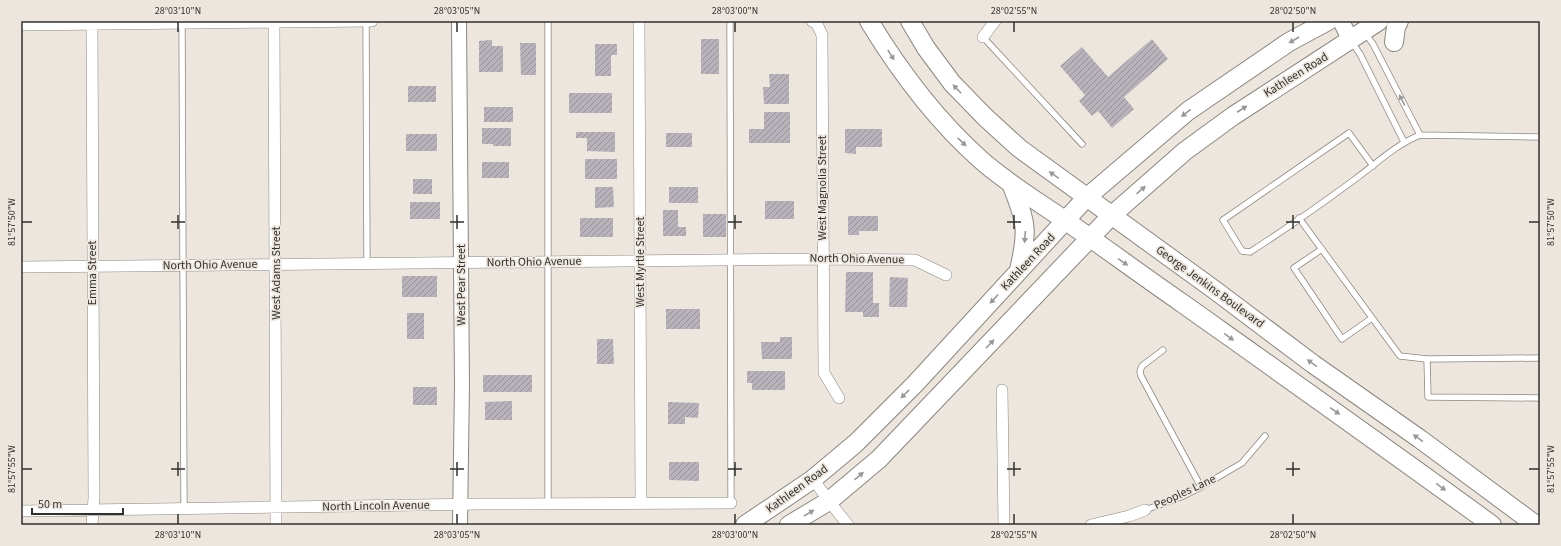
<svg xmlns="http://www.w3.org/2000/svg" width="1561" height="546" font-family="'Source Sans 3',sans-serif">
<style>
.building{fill:url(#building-hatch)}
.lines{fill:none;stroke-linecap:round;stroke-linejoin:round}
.service-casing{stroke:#8c867f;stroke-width:7}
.minor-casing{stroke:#8c867f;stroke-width:12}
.tertiary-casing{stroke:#8c867f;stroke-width:16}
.secondary-casing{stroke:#8c867f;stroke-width:18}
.primary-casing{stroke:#8c867f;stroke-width:20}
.service{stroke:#fff;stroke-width:5.5}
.minor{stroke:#fff;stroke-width:11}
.tertiary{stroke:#fff;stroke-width:14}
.secondary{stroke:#fff;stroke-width:16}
.primary{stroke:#fff;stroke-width:18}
.oneway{fill:#989896}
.ticks{fill:none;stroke:#32302d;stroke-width:1.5}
.labels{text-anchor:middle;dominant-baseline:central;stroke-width:3.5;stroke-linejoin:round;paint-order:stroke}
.street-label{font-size:12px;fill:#32302d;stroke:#ece6de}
.neatline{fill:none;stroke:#32302d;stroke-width:1.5}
.ticks-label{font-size:10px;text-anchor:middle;fill:#32302d}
</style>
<defs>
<pattern id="building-hatch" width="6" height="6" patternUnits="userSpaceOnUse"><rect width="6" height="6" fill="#b8b3bb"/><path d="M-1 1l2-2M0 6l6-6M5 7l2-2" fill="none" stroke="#969298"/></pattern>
</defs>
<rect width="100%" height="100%" fill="#ece6de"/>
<path class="building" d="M701,39h18v35h-18z
M1152,39l16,20 -44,38 10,12 -22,19 -14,-17 -6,5 -13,-15 6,-6 -25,-29 22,-19 26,30z
M492,40v6h11v26h-24v-31z
M520,43h16v32h-15z
M595,44h22v11h-6v21h-16z
M769,74h20v30h-25l-1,-17h7z
M408,86h28v16h-28z
M569,93h43v20h-43z
M484,107h29v15h-29z
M764,112h26v31h-41v-14h15z
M482,128h29v18h-18v-2h-11z
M845,129h37v18h-26v7l-11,-1z
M576,132h39v20l-28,-1v-13h-11z
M666,133h26v14h-26z
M406,134h31v17h-31z
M585,159h32v20h-32z
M482,162h27v16h-27z
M413,179h19v15h-19z
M595,187h18l1,20 -19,1z
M669,187h29v16h-29z
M765,201h29v18h-29z
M410,202h30v17h-30z
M663,210h15v17h8v9h-23z
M703,214h23v23h-23z
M848,216h30v15h-19v4h-11z
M580,218h33v19h-33z
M846,272h27v31h6v14h-16v-5h-18z
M402,276h35v21h-35z
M890,277l18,1 -1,29h-18z
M666,309h34v20h-34z
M407,313h17v26h-17z
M780,337h12v22h-30l-1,-17h19z
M597,339h16l1,25h-17z
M747,371h38v19h-33v-7h-5z
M483,375h49v17h-49z
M413,387h24v18h-24z
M512,401v19h-27v-18z
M668,402l31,1 -1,15 -13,-1v7h-17z
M669,462h30v19l-30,-1z"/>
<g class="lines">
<g class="service-casing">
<path id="service" d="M182,21l2,488
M366,21l1,243
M548,21v483
M730,21l1,482
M1365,33l8,11 47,91
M983,37l99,107
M1351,41l9,13 44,88
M1373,166l-24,-33 -126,87 19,31 8,1c36,-23 70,-47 104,-72 22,-16 41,-35 66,-45l120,2
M1299,218l101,138 27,3
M1322,249l-28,19 48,71 30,-21
M1163,350l-21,16 -2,5 1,5 60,111
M1540,358l-113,1 1,38 112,1
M1145,510l36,-13 20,-10 41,-24 23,-27"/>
</g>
<g class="minor-casing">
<path id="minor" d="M92,21l2,477 -2,27
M274,21l2,504
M639,21l2,482
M812,21l5,3 5,11 2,338 15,25
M21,25l351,-4
M983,37l12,-16
M21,267l801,-8 93,1 31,15
M1002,390l2,135
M813,479l16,22 19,24
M21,511l461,-7 249,-1
M1091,525l38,-9 16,-6"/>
</g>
<g class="tertiary-casing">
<path id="tertiary" d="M459,21l3,363 -2,141"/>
</g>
<g class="secondary-casing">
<path id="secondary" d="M1341,21l9,18"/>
</g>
<g class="primary-casing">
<path id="primary" d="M869,21c31,51 67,99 112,139 26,23 56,41 85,61 39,27 77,55 116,82 104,74 207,147 310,222
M910,21l16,27 26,35 33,34 34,31 197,143 97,73 107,75 116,86
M1394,42l2,-15 3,-6
M1012,186c15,37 16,45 7,84
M745,525l68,-46 43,-36 59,-59 171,-186 102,-87 101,-69 39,-21
M789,525l40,-24 50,-42 232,-243 74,-65 48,-35 146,-95"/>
</g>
<use href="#service" class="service"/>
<use href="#minor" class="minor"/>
<use href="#tertiary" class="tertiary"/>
<use href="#secondary" class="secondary"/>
<use href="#primary" class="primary"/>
</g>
<defs><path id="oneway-solid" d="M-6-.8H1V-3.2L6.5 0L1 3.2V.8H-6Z"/></defs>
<g class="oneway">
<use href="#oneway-solid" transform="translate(1294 40) rotate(150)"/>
<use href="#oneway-solid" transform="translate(891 55) rotate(58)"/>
<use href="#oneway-solid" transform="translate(957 89) rotate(-134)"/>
<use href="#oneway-solid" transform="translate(1402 100) rotate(-117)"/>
<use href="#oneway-solid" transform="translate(1242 109) rotate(-33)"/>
<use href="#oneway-solid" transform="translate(1186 113) rotate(142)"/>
<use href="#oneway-solid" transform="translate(962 142) rotate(44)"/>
<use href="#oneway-solid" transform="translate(1054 175) rotate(-145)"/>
<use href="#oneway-solid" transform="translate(1141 190) rotate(-41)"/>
<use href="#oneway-solid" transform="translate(1025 237) rotate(94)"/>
<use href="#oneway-solid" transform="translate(1123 262) rotate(35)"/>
<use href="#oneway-solid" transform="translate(994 299) rotate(133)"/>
<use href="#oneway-solid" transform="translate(1229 337) rotate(36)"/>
<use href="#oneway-solid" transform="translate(990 344) rotate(-46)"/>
<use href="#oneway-solid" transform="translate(1312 363) rotate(-144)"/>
<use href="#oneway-solid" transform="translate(905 394) rotate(135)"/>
<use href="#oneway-solid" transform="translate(1335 411) rotate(35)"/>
<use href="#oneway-solid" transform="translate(1418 438) rotate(-144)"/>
<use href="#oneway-solid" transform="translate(859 476) rotate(-40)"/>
<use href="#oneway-solid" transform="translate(1441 487) rotate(36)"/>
<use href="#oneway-solid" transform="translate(809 513) rotate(-31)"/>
</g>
<path class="ticks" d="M178,22v10M457,22v10M735,22v10M1014,22v10M1293,22v10M178,215v14M457,215v14M735,215v14M1014,215v14M1293,215v14M22,222h10M171,222h14M450,222h14M728,222h14M1007,222h14M1286,222h14M1529,222h10M178,462v14M457,462v14M735,462v14M1014,462v14M1293,462v14M22,469h10M171,469h14M450,469h14M728,469h14M1007,469h14M1286,469h14M1529,469h10M178,514v10M457,514v10M735,514v10M1014,514v10M1293,514v10"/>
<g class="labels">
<g class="street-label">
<text transform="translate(1296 75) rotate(-32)">Kathleen Road</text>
<text transform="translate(822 188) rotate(-90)">West Magnolia Street</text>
<text transform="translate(857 259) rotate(1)">North Ohio Avenue</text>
<text transform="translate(534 262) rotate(-1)">North Ohio Avenue</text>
<text transform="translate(640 262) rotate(-90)">West Myrtle Street</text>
<text transform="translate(1028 262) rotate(-47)">Kathleen Road</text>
<text transform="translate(210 265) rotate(-1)">North Ohio Avenue</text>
<text transform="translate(92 273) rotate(-90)">Emma Street</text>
<text transform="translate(276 273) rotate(-90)">West Adams Street</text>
<text transform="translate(461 285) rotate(-90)">West Pear Street</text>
<text transform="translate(1210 287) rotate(36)">George Jenkins Boulevard</text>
<text transform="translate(797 489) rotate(-36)">Kathleen Road</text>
<text transform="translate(1185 492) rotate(-25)">Peoples Lane</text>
<text transform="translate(376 506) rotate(-1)">North Lincoln Avenue</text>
</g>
</g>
<rect width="1561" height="546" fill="none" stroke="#ece6de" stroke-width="44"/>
<path d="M32 508v6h91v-6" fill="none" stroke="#32302d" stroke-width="2"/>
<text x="38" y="508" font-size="12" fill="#32302d" stroke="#ece6de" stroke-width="3" paint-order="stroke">50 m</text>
<rect x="22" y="22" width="1517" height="502" class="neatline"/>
<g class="ticks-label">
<text x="178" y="14">28°03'10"N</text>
<text x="457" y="14">28°03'05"N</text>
<text x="735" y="14">28°03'00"N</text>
<text x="1014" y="14">28°02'55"N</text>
<text x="1293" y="14">28°02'50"N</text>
<text transform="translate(1550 222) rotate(-90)" y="4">81°57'50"W</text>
<text transform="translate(11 222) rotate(-90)" y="4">81°57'50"W</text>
<text transform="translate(1550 469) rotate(-90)" y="4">81°57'55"W</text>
<text transform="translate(11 469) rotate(-90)" y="4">81°57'55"W</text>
<text x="178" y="538">28°03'10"N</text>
<text x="457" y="538">28°03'05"N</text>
<text x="735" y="538">28°03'00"N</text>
<text x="1014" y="538">28°02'55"N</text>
<text x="1293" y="538">28°02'50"N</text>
</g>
</svg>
